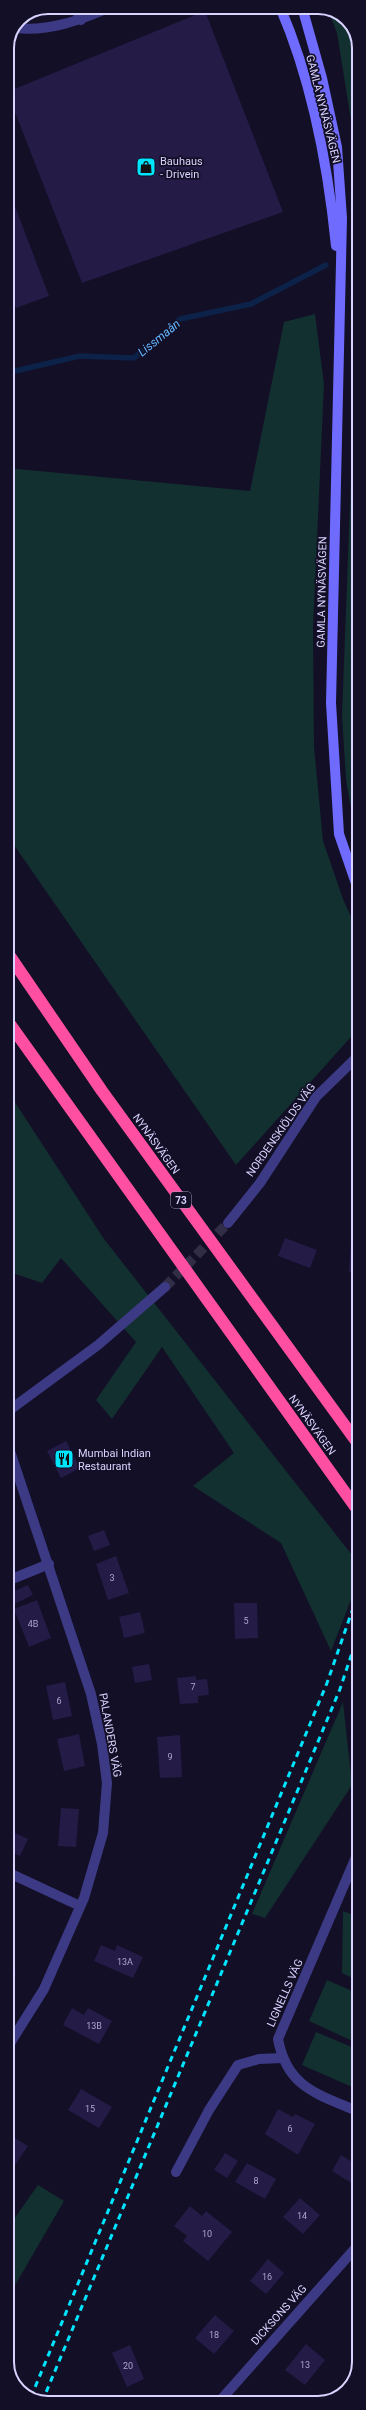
<svg xmlns="http://www.w3.org/2000/svg" width="366" height="2410" font-family="Roboto,sans-serif">
<style>
.green{fill:#12302f}
.lines{fill:none;stroke-linecap:round;stroke-linejoin:round}
.stream{stroke:#0c2248;stroke-width:5.5}
.building{fill:#241b47}
.street-tunnel{stroke:#312d47;stroke-width:10;stroke-dasharray:10 5;stroke-linecap:butt}
.lane{stroke:#3d3a85;stroke-width:10}
.street{stroke:#3d3a85;stroke-width:10}
.secondary{stroke:#6f6bff;stroke-width:10}
.highway{stroke:#ff4fa3;stroke-width:12}
.rail{stroke:#00e5ff;stroke-width:3;stroke-dasharray:6 5;stroke-linecap:butt}
.labels{text-anchor:middle;dominant-baseline:central;stroke-width:3.5;stroke-linejoin:round;paint-order:stroke}
.number-label{font-size:9px;fill:#aca6d1}
.shield{fill:#130f26;stroke:#9e99be;stroke-width:1}
.shield-label{font-size:10px;font-weight:bold;fill:#d9d4ff}
.street-label{font-size:11px;fill:#d9d4ff;stroke:#130f26}
.poi-label{font-size:11px;fill:#d9d4ff;stroke:#130f26;text-anchor:start}
.water-label{font-size:12px;font-style:italic;fill:#62b6ff;stroke:#130f26}
.rim{fill:none;stroke:#d9d4ff;stroke-width:2}
</style>
<rect width="100%" height="100%" fill="#130f26"/>
<path class="green" d="M328,10l19,9 12,24v127l-22,-137z
M359,263v594l-13,-78 -4,-63z
M315,314l9,70 -11,243 1,120 9,94 20,58 16,36v93l-123,137 -229,-330v-367l243,23 34,-169z
M7,1090l97,149 255,325v15l-28,72 -50,-108 -88,-57 41,-33 -72,-106 -50,72 -16,-19 40,-58 -75,-84 -19,25 -35,-12z
M343,1702l9,83 -87,133 -13,-4z
M343,1911l16,6v64l-17,-8z
M327,1980l32,14v50l-50,-23z
M316,2032l43,18v40l-57,-25z
M38,2185l26,16 -57,98v-70z"/>
<g class="lines">
<path class="stream" d="M7,369l8,2 65,-15 54,2 46,-39 71,-15 75,-39"/>
</g>
<path class="building" d="M205,11l78,201 -201,71 -75,-191z
M7,185l42,111 -33,12 -9,-24z
M354,1199h5v74l-10,-1z
M285,1238l32,12 -7,18 -32,-12z
M66,1441l14,27 -19,10 -14,-27z
M104,1530l6,15 -16,6 -6,-15z
M116,1556l13,37 -21,7 -12,-36z
M28,1585l5,10 -21,10 -4,-11z
M37,1600l14,38 -22,9 -15,-38z
M234,1603h23l1,35 -23,1z
M140,1612l5,21 -21,5 -5,-21z
M149,1664l3,16 -17,3 -3,-16z
M196,1676v4l11,-1 2,16 -11,1v7l-18,1 -3,-26z
M65,1682l7,34 -19,4 -7,-34z
M79,1734l6,32 -21,5 -7,-32z
M180,1735l2,42 -22,1 -3,-41z
M61,1808l18,1 -3,38 -18,-1z
M7,1829l21,10 -8,17 -13,-6z
M101,1945l14,6 2,-6 26,12 -10,21 -39,-17z
M7,1969l9,5 -9,15z
M72,2008l12,7 4,-7 24,13 -13,23 -36,-19z
M81,2089l31,18 -13,21 -31,-18z
M278,2109l15,8 2,-3 20,10 -17,31 -33,-21z
M7,2133l21,13 -13,19 -8,-5z
M225,2153l13,8 -11,17 -13,-8z
M341,2155l18,11v9l-6,9 -21,-13z
M247,2163l29,16 -11,20 -30,-17z
M300,2198l20,17 -17,19 -20,-17z
M190,2206l12,10 4,-5 26,21 -24,29 -25,-20 4,-5 -13,-10z
M268,2259l16,14 -18,21 -16,-13z
M215,2315l19,16 -20,23 -19,-16z
M306,2344l19,16 -20,25 -20,-15z
M130,2345l14,34 -17,8 -15,-34z
M7,2362l6,3 -4,7 -2,-5z"/>
<g class="lines">
<path class="street-tunnel" d="M165,1287l63,-64"/>
<path class="lane" d="M75,7l6,13
M15,28c34,4 65,-8 96,-21
M7,1581l42,-17
M7,1872l73,34
M176,2172l33,-62 29,-45 21,-6 23,-1"/>
<path class="street" d="M228,1223l32,-40 56,-86 43,-42
M7,1412l91,-67 67,-58
M7,1442l84,252 11,50 5,39 -4,50 -19,65 -40,91 -37,59
M359,1850l-81,189c9,49 40,55 81,73
M218,2403l141,-159"/>
<path class="secondary" d="M280,7c32,74 48,159 56,239
M302,7l20,71 15,69 5,71 -11,485 8,131 20,58"/>
<path class="highway" d="M7,952l95,139 257,354
M7,1020l352,492"/>
<path class="rail" d="M31,2397l296,-714 32,-92
M42,2402l298,-713 19,-57"/>
</g>
<defs>
<g id="shop-square" transform="scale(1)"><rect x="-9" y="-9" width="18" height="18" rx="4" fill="#00e5ff" stroke="#130f26"/><path d="M-5-2.5h2.3a2.7 3.5 0 0 1 5.4 0H5L5.5 6h-11ZM-1.5-2.5h3a1.5 2.3 0 0 0-3 0Z" fill="#111"/></g>
<g id="restaurant-square" transform="scale(1)"><rect x="-9" y="-9" width="18" height="18" rx="4" fill="#00e5ff" stroke="#130f26"/><path d="M-5-6h1v4h1v-4h1v4h1v-4h1v5L-1.5 .5V6h-2V.5L-5-1ZM5-6V6H3V1.5H1.5Q1.5-4 5-6Z" fill="#111"/></g>
</defs>
<g fill-rule="evenodd">
<use href="#shop-square" x="146" y="167"/>
<use href="#restaurant-square" x="64" y="1459"/>
</g>
<g class="labels">
<g class="number-label">
<text x="112" y="1578">3</text>
<text x="246" y="1621">5</text>
<text x="33" y="1624">4B</text>
<text x="193" y="1687">7</text>
<text x="59" y="1701">6</text>
<text x="170" y="1757">9</text>
<text x="125" y="1962">13A</text>
<text x="94" y="2026">13B</text>
<text x="90" y="2109">15</text>
<text x="290" y="2129">6</text>
<text x="256" y="2181">8</text>
<text x="302" y="2216">14</text>
<text x="207" y="2234">10</text>
<text x="267" y="2277">16</text>
<text x="214" y="2335">18</text>
<text x="305" y="2365">13</text>
<text x="128" y="2366">20</text>
</g>
<rect class="shield" x="171" y="1192" width="20" height="16" rx="3"/>
<g class="shield-label">
<text x="181" y="1200">73</text>
</g>
<g class="street-label">
<text transform="translate(323 109) rotate(76)">GAMLA NYNÄSVÄGEN</text>
<text transform="translate(322 592) rotate(-89)">GAMLA NYNÄSVÄGEN</text>
<text transform="translate(281 1130) rotate(-55)">NORDENSKIÖLDS VÄG</text>
<text transform="translate(156 1144) rotate(54)">NYNÄSVÄGEN</text>
<text transform="translate(312 1425) rotate(54)">NYNÄSVÄGEN</text>
<text transform="translate(110 1735) rotate(80)">PALANDERS VÄG</text>
<text transform="translate(285 1993) rotate(-66)">LIGNELLS VÄG</text>
<text transform="translate(279 2315) rotate(-48)">DICKSONS VÄG</text>
</g>
<g class="poi-label">
<text x="160" y="161">Bauhaus<tspan x="160" dy="13">- Drivein</tspan></text>
<text x="78" y="1453">Mumbai Indian<tspan x="78" dy="13">Restaurant</tspan></text>
</g>
<g class="water-label">
<text transform="translate(159 338) rotate(-39)">Lissmaån</text>
</g>
</g>
<path d="M0 0H366V2410H0ZM48 14H318A34 34 0 0 1 352 48V2362A34 34 0 0 1 318 2396H48A34 34 0 0 1 14 2362V48A34 34 0 0 1 48 14Z" fill="#130f26" fill-rule="evenodd"/>
<path class="rim" d="M48 14H318A34 34 0 0 1 352 48V2362A34 34 0 0 1 318 2396H48A34 34 0 0 1 14 2362V48A34 34 0 0 1 48 14Z"/>
</svg>
